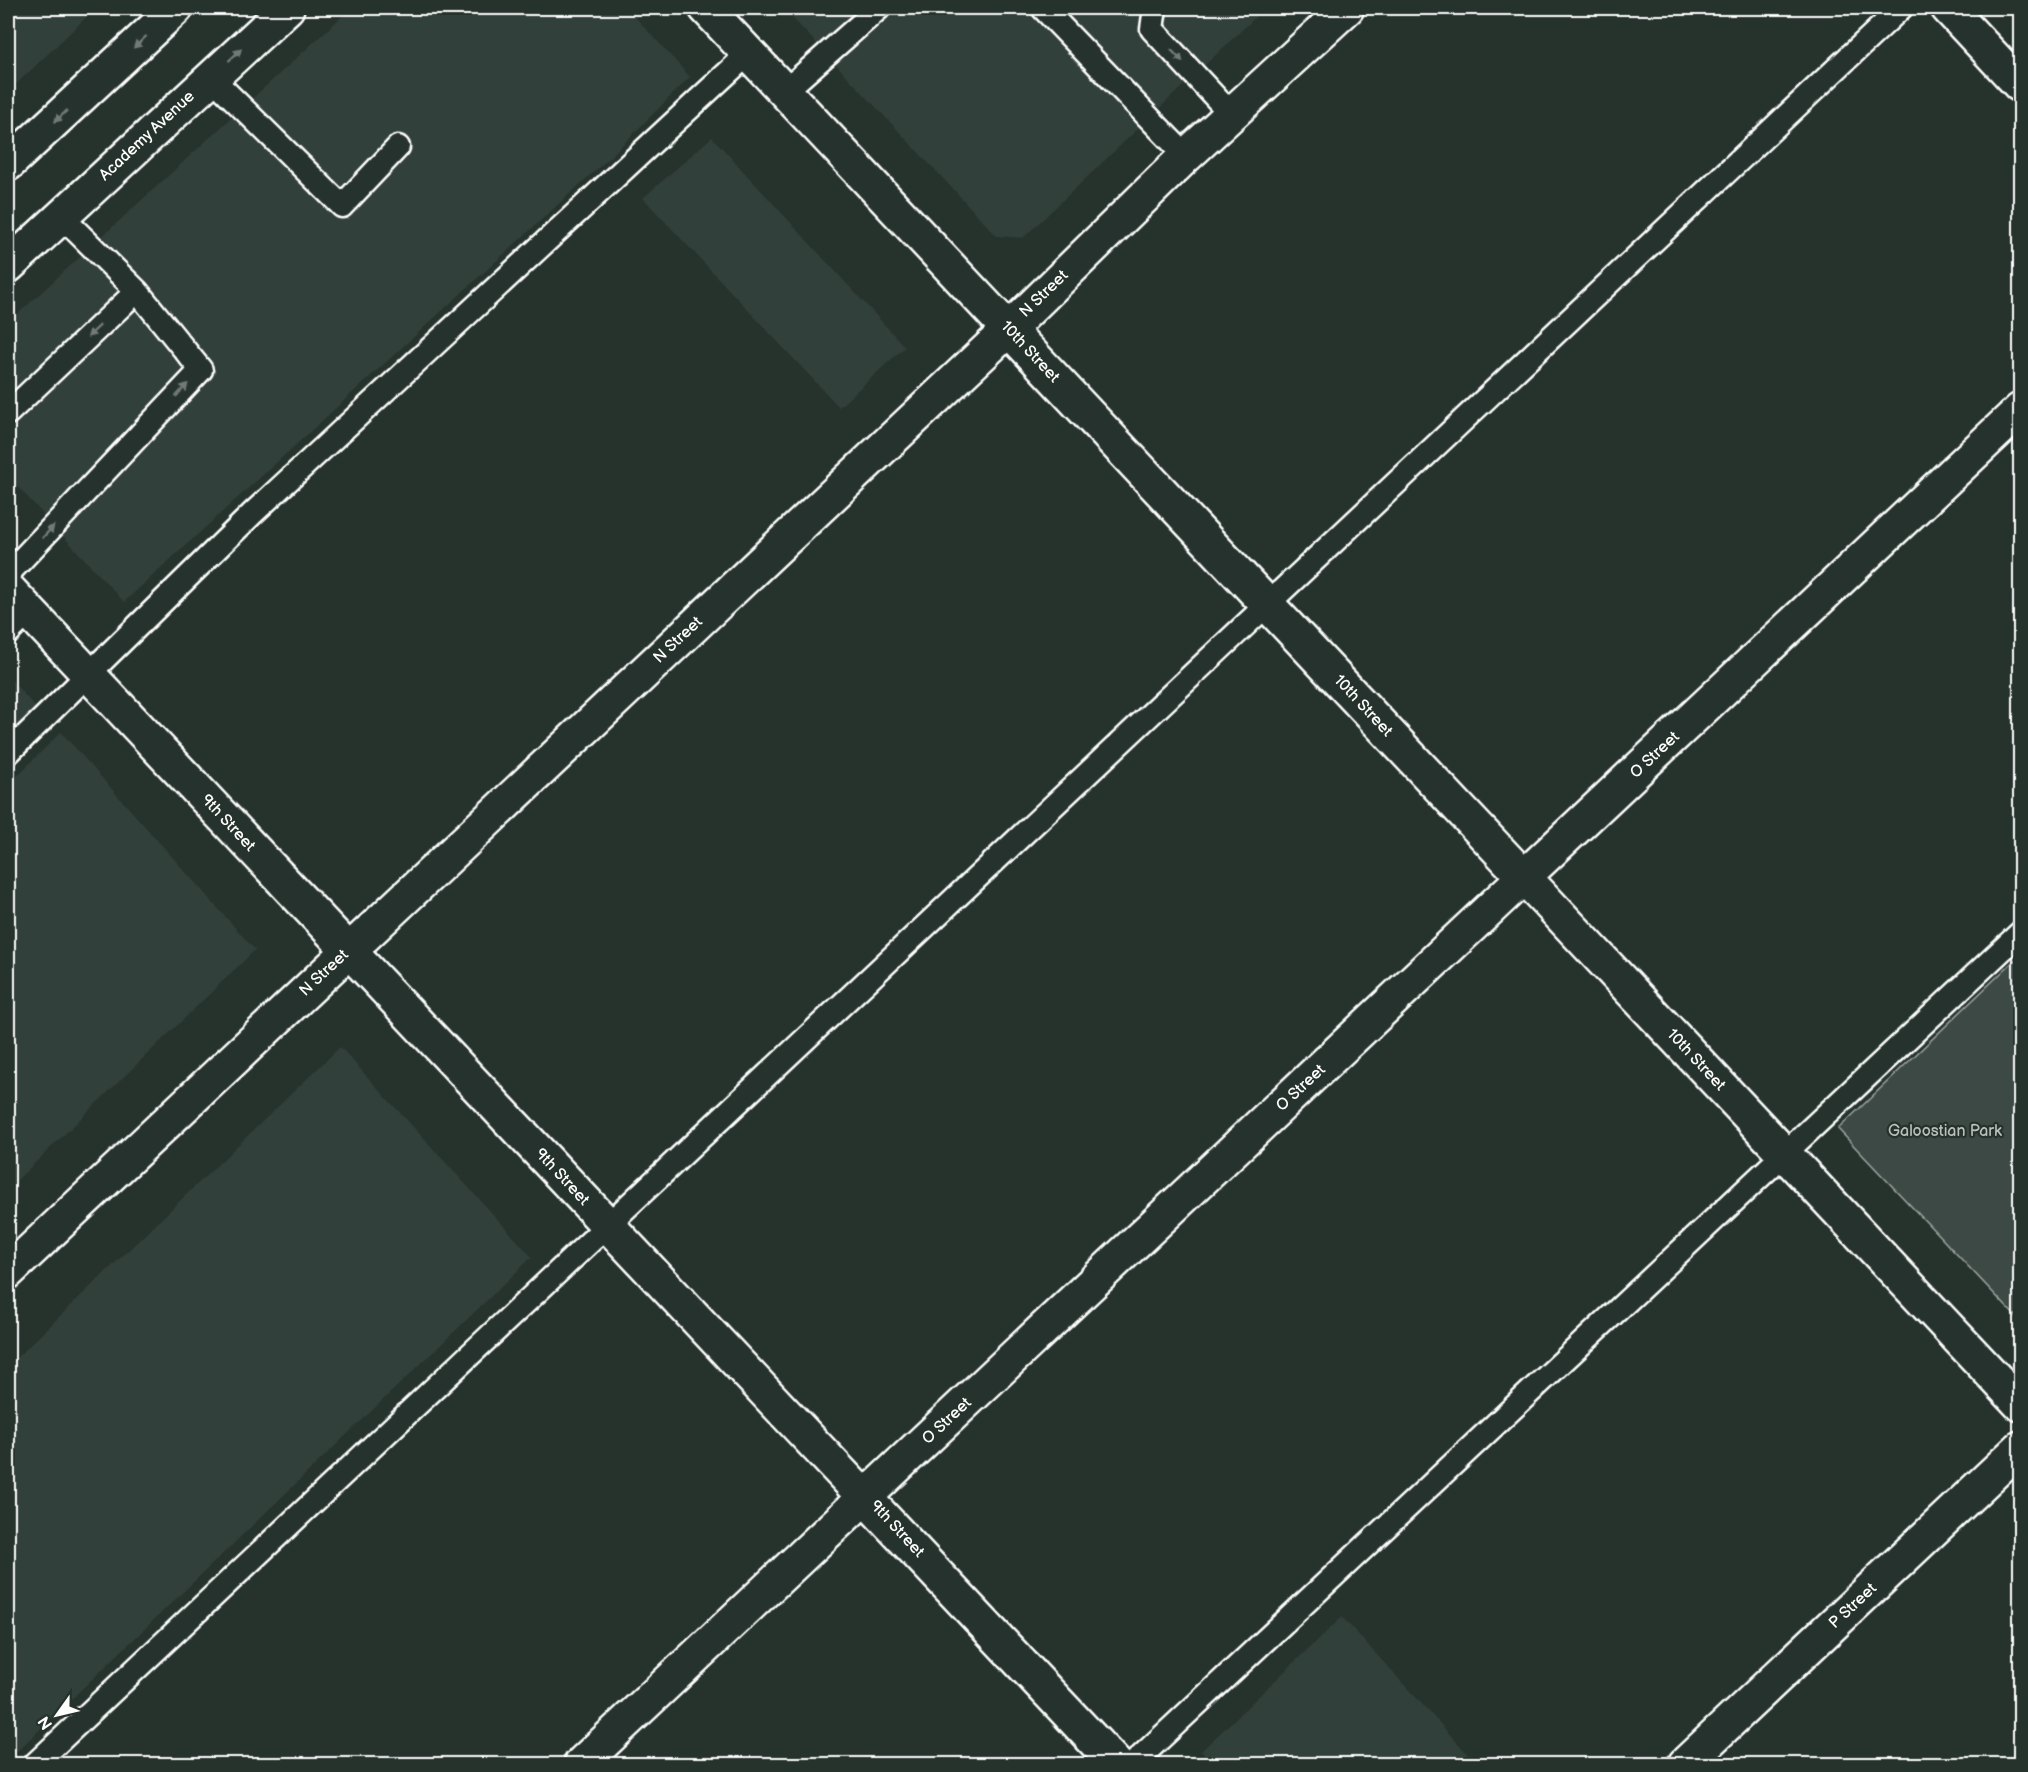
<svg xmlns="http://www.w3.org/2000/svg" width="2028" height="1772" font-family="'Balsamiq Sans',sans-serif">
<style>
.built{fill:#333f3a}
.green{fill:#3e4944;stroke:#9ea4a2;stroke-width:1.5}
.lines{fill:none;stroke-linecap:round;stroke-linejoin:round}
.service-casing{stroke:#fff;stroke-width:27}
.minor-casing{stroke:#fff;stroke-width:38}
.primary-casing{stroke:#fff;stroke-width:38}
.service{stroke:#26332d;stroke-width:22}
.minor{stroke:#26332d;stroke-width:33}
.primary{stroke:#26332d;stroke-width:33}
.oneway{fill:#727a76}
.labels{text-anchor:middle;dominant-baseline:central;stroke-width:4.5;stroke-linejoin:round;paint-order:stroke}
.street-label{font-size:16px;fill:#fff;stroke:#26332d}
.park-label{font-size:16px;fill:#bbbfbe;stroke:#26332d}
</style>
<rect width="100%" height="100%" fill="#26332d"/>
<filter id="ink" filterUnits="userSpaceOnUse"><feTurbulence type="fractalNoise" baseFrequency=".0167" numOctaves="2"/><feDisplacementMap in="SourceGraphic" scale="12" xChannelSelector="R" yChannelSelector="G"/><feConvolveMatrix kernelMatrix="1 2 1 2 8 2 1 2 1" color-interpolation-filters="sRGB"/></filter>
<g filter="url(#ink)">
<path class="built" d="M8,8h88l-88,84z
M351,8h276l63,69 -80,80 -486,445 -116,-126v-153z
M783,8h482l-242,230 -26,-2z
M712,137l193,210 -66,60 -196,-209z
M8,676l27,31 -27,27z
M61,732l194,218 -247,239v-404z
M340,1047l192,210 -524,503v-394z
M1342,1617l135,147h-264l-12,-13z"/>
<path class="green" d="M2020,955v366l-182,-192z"/>
<g class="lines">
<g class="service-casing">
<path id="service" d="M1043,8l143,148
M1155,8l-3,21 79,85
M211,77l131,129 56,-59
M786,90l93,-82
M8,413l129,-122
M8,574l193,-204 -64,-79 -76,-75
M8,633l21,-21
M8,753l245,-240 496,-460
M35,1764l1866,-1756
M1133,1764l887,-831"/>
</g>
<g class="minor-casing">
<path id="minor" d="M706,8l1314,1396
M1948,8l72,77
M8,589l1108,1175
M8,1272l1001,-943 177,-173 161,-148
M581,1764l1439,-1354
M1685,1764l335,-316"/>
</g>
<g class="primary-casing">
<path id="primary" d="M8,164l168,-156
M8,266l279,-258"/>
</g>
<use href="#service" class="service"/>
<use href="#minor" class="minor"/>
<use href="#primary" class="primary"/>
</g>
<defs><path id="oneway-solid" d="M-6-.8H1V-3.2L6.5 0L1 3.2V.8H-6Z" transform="scale(1.5)"/></defs>
<g class="oneway">
<use href="#oneway-solid" transform="translate(140 42) rotate(137)"/>
<use href="#oneway-solid" transform="translate(235 55) rotate(-43)"/>
<use href="#oneway-solid" transform="translate(1177 56) rotate(47)"/>
<use href="#oneway-solid" transform="translate(61 116) rotate(137)"/>
<use href="#oneway-solid" transform="translate(94 331) rotate(137)"/>
<use href="#oneway-solid" transform="translate(182 390) rotate(-47)"/>
<use href="#oneway-solid" transform="translate(48 532) rotate(-47)"/>
</g>
</g>
<g class="labels">
<g class="street-label">
<text transform="translate(147 136) rotate(-43)">Academy Avenue</text>
<text transform="translate(1044 294) rotate(-44)">N Street</text>
<text transform="translate(1030 352) rotate(47)">10th Street</text>
<text transform="translate(678 640) rotate(-43)">N Street</text>
<text transform="translate(1363 706) rotate(47)">10th Street</text>
<text transform="translate(1655 755) rotate(-43)">O Street</text>
<text transform="translate(228 823) rotate(47)">9th Street</text>
<text transform="translate(324 973) rotate(-43)">N Street</text>
<text transform="translate(1696 1060) rotate(47)">10th Street</text>
<text transform="translate(1301 1088) rotate(-43)">O Street</text>
<text transform="translate(562 1177) rotate(47)">9th Street</text>
<text transform="translate(947 1421) rotate(-43)">O Street</text>
<text transform="translate(897 1529) rotate(47)">9th Street</text>
<text transform="translate(1853 1606) rotate(-43)">P Street</text>
</g>
<g class="park-label">
<text x="1945" y="1131">Galoostian Park</text>
</g>
</g>
<rect width="2028" height="1772" fill="none" stroke="#26332d" stroke-width="30"/>
<rect x="15" y="15" width="1998" height="1742" fill="none" stroke="#fff" stroke-width="2" filter="url(#ink)"/>
<g transform="translate(57 1715) rotate(236)" stroke="#26332d" stroke-width="4.5" paint-order="stroke">
<path d="M0-4.5L10 22L0 15L-10 22Z" fill="#ffffff"/>
<text y="-9" font-size="16" font-weight="bold" text-anchor="middle" fill="#ffffff">N</text>
</g>
</svg>
